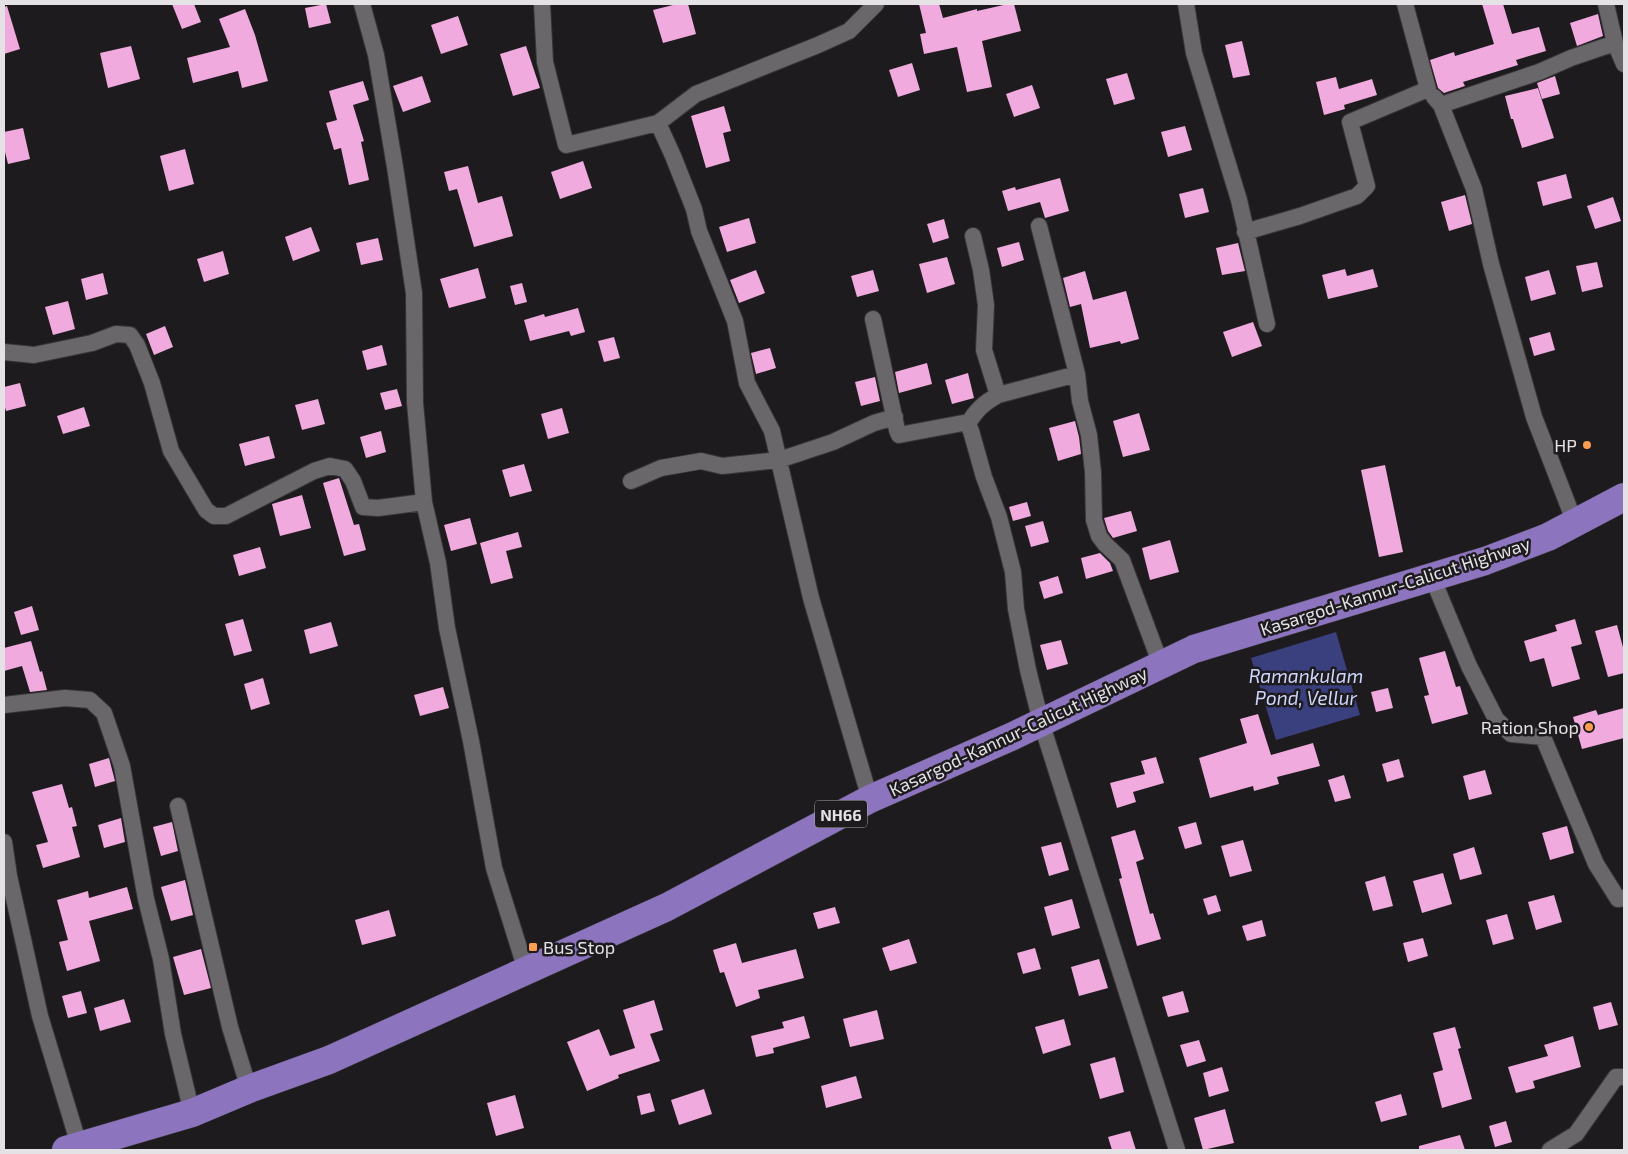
<svg xmlns="http://www.w3.org/2000/svg" width="1628" height="1154" font-family="'Exo 2',sans-serif">
<style>
.water{fill:#3a3f7e}
.building{fill:#f0aadd}
.lines{fill:none;stroke-linecap:round;stroke-linejoin:round}
.street-casing{stroke:#383639;stroke-width:18}
.highway-casing{stroke:#383639;stroke-width:29}
.street{stroke:#6a676b;stroke-width:16}
.highway{stroke:#8c75be;stroke-width:28}
.poi-dot{fill:#fc9e52;stroke:#1e1b1f;stroke-width:2}
.labels{text-anchor:middle;dominant-baseline:central;stroke-width:5;stroke-linejoin:round;paint-order:stroke}
.shield{fill:#1e1b1f;stroke:#a9a6aa;stroke-width:1}
.shield-label{font-size:16px;font-weight:bold;fill:#e4e2e5}
.poi-label{font-size:18px;fill:#e4e2e5;stroke:#1e1b1f;text-anchor:end}
.street-label{font-size:18px;fill:#e4e2e5;stroke:#1e1b1f}
.water-label{font-size:19px;font-style:italic;fill:#cfd6fc;stroke:#1e1b1f}
</style>
<rect width="100%" height="100%" fill="#1e1b1f"/>
<path class="water" d="M1336,632l24,83 -84,25 -25,-82z"/>
<path class="building" d="M172,4h22l7,18 -19,7z
M326,4l5,19 -22,5 -4,-20z
M677,4h11l8,30 -33,9 -10,-33z
M919,4h20l4,14 34,-9v2l31,-7h6l7,27 -39,10 10,46 -25,5 -10,-45 -33,7 -4,-20 6,-1z
M1482,4h21l9,30 27,-7 7,24 -30,9 2,5 -55,17 2,4 -21,7 -6,-5 -8,-28 24,-8 1,4 39,-12z
M7,6l13,43 -16,5v-47z
M245,9l10,26 13,46 -26,7 -4,-17 -45,12 -6,-25 43,-11 -11,-28z
M1598,14l5,22 -26,10 -7,-23z
M458,16l10,29 -27,9 -10,-29z
M1242,41l8,34 -17,3 -8,-33z
M131,46l9,33 -32,9 -8,-35z
M526,46l14,42 -27,8 -13,-42z
M912,63l8,27 -22,7 -9,-27z
M1127,73l8,26 -21,6 -8,-26z
M422,76l9,26 -28,10 -10,-26z
M1555,76l5,18 -18,5 -5,-16z
M1336,77l3,12 33,-10 5,16 -33,10 1,4 -21,6 -8,-33z
M363,81l6,19 -16,5 11,36 -3,1 8,38 -20,5 -8,-37 -7,2 -8,-27 11,-3 -8,-29z
M1032,85l8,23 -26,9 -8,-23z
M1538,88l16,50 -32,10 -9,-29h-2l-6,-23z
M724,106l7,25 -8,2 7,28 -24,7 -15,-52z
M1185,126l7,24 -24,7 -7,-25z
M23,128l7,31 -22,5 -4,-16v-16z
M185,149l9,35 -25,7 -9,-35z
M583,161l9,27 -32,11 -9,-27z
M468,166l10,37 24,-7 11,40 -39,11 -17,-58 -8,2 -5,-19z
M1566,174l6,24 -29,8 -6,-24z
M1060,178l9,33 -24,7 -5,-16 -32,9 -6,-20 13,-4 1,3z
M1203,188l6,24 -24,6 -6,-24z
M1465,195l7,29 -23,7 -8,-29z
M1613,197l8,24 -26,8 -8,-23z
M749,218l7,25 -29,9 -8,-25z
M944,219l5,19 -16,5 -6,-19z
M311,227l9,24 -27,10 -8,-24z
M378,238l5,22 -22,5 -5,-22z
M1019,242l5,18 -22,7 -5,-19z
M1238,243l7,28 -23,4 -6,-27z
M223,251l6,23 -25,8 -7,-23z
M947,257l8,27 -28,9 -8,-29z
M1597,262l6,25 -21,5 -6,-26z
M478,268l8,30 -37,10 -9,-29z
M1345,269l2,7 26,-7 5,18 -50,12 -6,-24z
M756,270l9,23 -26,10 -9,-23z
M873,270l6,21 -22,6 -6,-21z
M1549,270l7,24 -25,7 -6,-24z
M1085,271l8,29 33,-9 13,48 -18,5 -1,-3 -30,7 -9,-44 -11,3 -7,-29z
M103,273l5,21 -22,6 -5,-21z
M522,283l5,19 -12,3 -5,-19z
M68,301l7,28 -22,6 -8,-28z
M578,308l7,24 -14,4 -2,-5 -39,10 -6,-21 20,-6 1,3z
M1253,322l9,24 -30,11 -9,-25z
M165,326l8,21 -19,8 -8,-21z
M1550,332l5,18 -21,6 -5,-18z
M614,337l6,21 -16,4 -6,-21z
M382,345l5,20 -20,5 -5,-19z
M770,348l6,20 -20,6 -5,-21z
M927,363l5,21 -33,9 -4,-21z
M968,373l6,25 -22,6 -7,-24z
M875,377l5,24 -19,5 -6,-24z
M20,383l6,23 -20,5 -2,-7v-17z
M397,389l5,17 -17,4 -5,-17z
M318,399l7,25 -23,6 -7,-25z
M84,407l6,19 -27,8 -6,-18z
M562,408l7,25 -21,6 -7,-25z
M1139,413l11,37 -27,7 -10,-36z
M1075,421l4,16 2,17 -23,7 -9,-33z
M381,431l5,21 -20,6 -6,-21z
M269,436l6,22 -30,8 -6,-22z
M524,464l8,27 -22,6 -8,-27z
M1385,465l18,87 -24,5 -18,-87z
M339,478l15,47 5,-1 7,26 -22,6 -21,-73z
M302,495l9,33 -31,8 -8,-32z
M1027,502l4,14 -18,5 -4,-14z
M1131,511l6,20 -24,7 -5,-7 -4,-13z
M470,518l7,26 -26,7 -7,-26z
M1043,521l6,21 -18,5 -6,-21z
M518,532l4,15 -16,4 7,27 -22,6 -11,-41z
M1170,540l9,32 -29,8 -8,-32z
M260,547l6,21 -27,8 -6,-21z
M1100,553l10,10 3,8 -27,8 -5,-21z
M1058,576l5,17 -19,6 -5,-17z
M32,606l7,24 -18,5 -7,-23z
M243,619l9,32 -18,5 -9,-32z
M1575,619l7,25 -11,3 9,32 -28,8 -8,-29 -14,4 -6,-21 33,-10 -2,-6z
M331,622l7,24 -28,8 -6,-24z
M1617,625l7,26v22l-16,4 -13,-46z
M1061,640l7,24 -21,6 -7,-25z
M31,641l9,31 2,-1 5,19 -17,2 -8,-26 -18,5v-23z
M1445,651l11,36 4,-1 8,28 -36,10 -8,-28 5,-1 -10,-37z
M263,678l7,26 -19,6 -7,-26z
M443,687l6,21 -29,8 -6,-21z
M1388,688l5,20 -17,4 -5,-20z
M1624,708v30l-42,11 -9,-32 23,-7 2,5z
M1258,714l13,41 42,-12 7,23 -43,11 2,7 -25,7 -1,-5 -43,12 -11,-40 48,-15 -7,-24z
M1156,757l8,26 -31,9 3,10 -19,6 -7,-25 35,-9 -4,-13z
M109,758l6,23 -20,6 -6,-23z
M1399,759l5,18 -17,5 -5,-18z
M1485,770l7,24 -23,6 -6,-24z
M1344,775l7,23 -16,4 -7,-22z
M62,784l7,24 3,-1 5,19 -5,1 8,30 -37,11 -7,-23 12,-3 -16,-50z
M121,818l4,24 -21,6 -6,-23z
M172,822l6,29 -17,5 -8,-29z
M1196,822l6,22 -17,5 -7,-22z
M1567,826l7,27 -24,7 -8,-27z
M1135,830l9,29 -8,3 14,52 3,-1 8,26 -24,7 -18,-67 3,-1 -11,-41z
M1243,840l9,31 -22,6 -9,-31z
M1061,842l8,28 -20,6 -8,-29z
M1474,847l8,27 -22,6 -7,-26z
M1443,873l9,31 -30,9 -9,-32z
M1385,876l8,30 -20,5 -8,-29z
M185,880l8,35 -22,6 -10,-34z
M127,887l6,22 -44,12 11,40 -33,10 -8,-29 9,-2 -11,-40 31,-9 1,7z
M1216,895l5,16 -13,4 -5,-16z
M1554,895l8,27 -26,8 -8,-28z
M1072,899l8,29 -28,8 -8,-29z
M835,907l5,16 -22,6 -5,-16z
M389,910l7,26 -34,9 -7,-25z
M1507,914l7,25 -21,6 -7,-25z
M1262,920l4,16 -19,5 -5,-15z
M1423,938l5,18 -20,6 -5,-19z
M909,939l8,24 -27,8 -8,-23z
M736,943l6,20 54,-14 8,29 -46,12 2,8 -24,9 -12,-35 -4,1 -7,-23z
M1035,948l6,21 -18,5 -6,-21z
M201,949l10,39 -27,7 -11,-38z
M1099,959l9,29 -29,8 -8,-29z
M81,991l6,22 -19,5 -6,-22z
M1183,991l6,21 -21,5 -6,-20z
M124,999l7,23 -31,9 -6,-23z
M654,1000l9,30 -13,4 10,27 -42,14 1,3 -32,13 -20,-49 32,-13 11,27 25,-8 -12,-38z
M1611,1002l7,23 -19,5 -6,-23z
M877,1010l7,29 -34,8 -7,-28z
M804,1016l6,22 -37,10 1,5 -18,4 -5,-21 33,-8 -2,-6z
M1064,1019l7,26 -28,9 -8,-27z
M1455,1027l6,21 -3,1 14,50 -30,9 -9,-35 10,-3 -10,-37z
M1573,1036l8,31 -48,14 2,7 -19,5 -8,-26 40,-11 -4,-11z
M1199,1040l7,21 -19,6 -7,-22z
M1115,1057l9,35 -24,7 -10,-35z
M1222,1067l7,24 -20,6 -6,-24z
M856,1076l6,22 -36,10 -5,-22z
M704,1089l8,25 -33,11 -8,-25z
M650,1093l5,18 -14,4 -4,-19z
M1401,1094l6,21 -26,7 -6,-20z
M515,1095l9,33 -28,8 -9,-33z
M1225,1109l9,34 -31,7 -9,-32z
M1506,1121l6,21 -17,5 -6,-21z
M1130,1131l6,19h-24l-4,-13z
M1460,1135l5,15h-46v-4z"/>
<g class="lines">
<g class="street-casing">
<path id="street" d="M362,4l14,51 19,112 19,126 1,110 9,99 14,61 9,65 24,113 23,127 32,102
M542,4l3,58 21,83 92,-22 38,-29 122,-49 31,-14 27,-27
M1186,4l8,49 45,147 28,124
M1606,4l9,39 9,21
M1434,97l7,8 98,-33 32,-14 44,-15
M1441,105l33,84 17,75 43,153 41,106
M658,123l15,33 21,53 5,22 36,90 12,62 25,48 39,167 59,201
M1039,226l38,148 3,27 9,34 4,37 1,48 5,16 6,8 17,16 39,105
M1245,232l55,-16 57,-20 10,-10 -17,-64 78,-33 -23,-85
M973,236l8,34 5,35 -2,45 14,45 79,-21
M873,319l24,111 2,5 64,-12 5,1 3,7 13,46 15,40 14,55 3,37 12,61 13,52 136,428
M4,352l30,3 58,-12 24,-9 14,1 7,10 15,38 19,68 35,59 8,6h12l88,-45 16,-5 15,3 8,12 10,26 15,1 46,-6
M968,424c8,-14 16,-21 30,-29
M631,481l30,-13 40,-7 21,5 57,-6 54,-18 41,-19 21,-6
M1432,577l37,89 27,53 15,15 32,3 53,127 22,35 6,-1
M4,705l61,-7 25,2 14,13 18,53 24,133 15,60 12,75 19,79
M178,806l52,221 19,62
M4,842l5,34 31,140 39,129
M1550,1150l26,-16 40,-57h8"/>
</g>
<g class="highway-casing">
<path id="highway" d="M66,1150l126,-37 57,-24 80,-29 338,-153 203,-108 143,-63 181,-87 291,-88 63,-24 76,-40"/>
</g>
<use href="#street" class="street"/>
<use href="#highway" class="highway"/>
</g>
<g class="poi-dot">
<circle cx="1587" cy="445" r="5"/>
<circle cx="1589" cy="727" r="5"/>
<rect x="528" y="942" width="10" height="10" rx="2.5"/>
</g>
<g class="labels">
<rect class="shield" x="815" y="800.5" width="52" height="27" rx="4"/>
<g class="shield-label">
<text x="841" y="814">NH66</text>
</g>
<g class="poi-label">
<text x="1577" y="445">HP</text>
<text x="1579" y="727">Ration Shop</text>
<text x="543" y="947" text-anchor="start">Bus Stop</text>
</g>
<g class="street-label">
<text transform="translate(1395 586) rotate(-18)">Kasargod-Kannur-Calicut Highway</text>
<text transform="translate(1018 731) rotate(-25)">Kasargod-Kannur-Calicut Highway</text>
</g>
<g class="water-label">
<text x="1306" y="675">Ramankulam<tspan x="1306" dy="22">Pond, Vellur</tspan></text>
</g>
</g>
<rect width="1628" height="1154" fill="none" stroke="#e4e2e5" stroke-width="10"/>
</svg>
